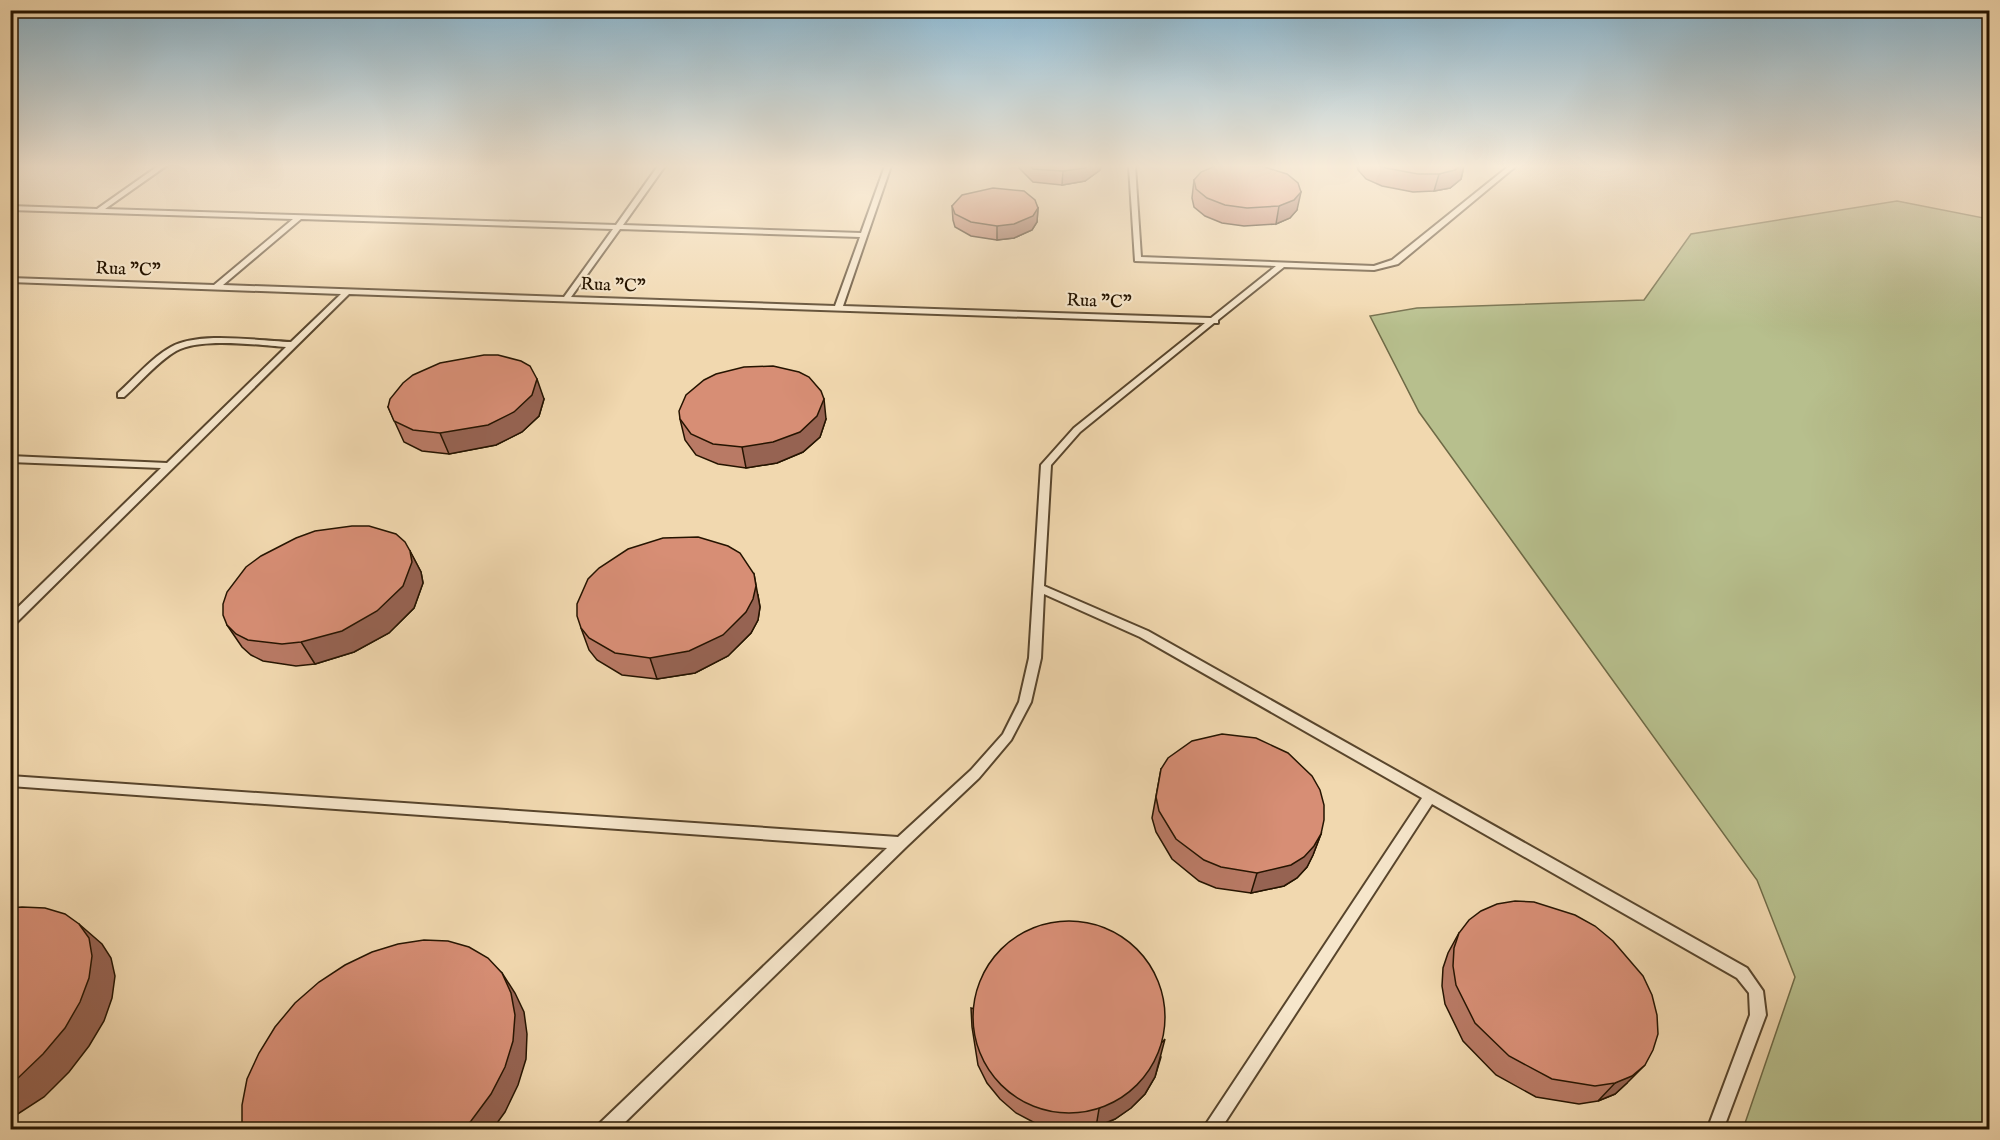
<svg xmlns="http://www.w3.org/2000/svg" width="2000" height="1140" font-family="'IM FELL English',serif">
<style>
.green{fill:#b7bf8d;stroke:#6e6a46;stroke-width:1.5}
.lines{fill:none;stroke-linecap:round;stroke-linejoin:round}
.lane-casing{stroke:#58452c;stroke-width:4}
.lane{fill:#f6e6cb;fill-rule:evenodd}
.wall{fill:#b97a65;stroke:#251400;stroke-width:1.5}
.shaded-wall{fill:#966352;stroke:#251400;stroke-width:1.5}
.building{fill:#d78e75;stroke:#251400;stroke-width:1.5}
.labels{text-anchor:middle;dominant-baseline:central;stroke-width:4.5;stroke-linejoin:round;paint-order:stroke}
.far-street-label{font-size:18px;fill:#251400;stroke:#f6e6cb}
</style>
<rect width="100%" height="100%" fill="#f1d8af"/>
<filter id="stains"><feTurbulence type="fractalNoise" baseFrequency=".00333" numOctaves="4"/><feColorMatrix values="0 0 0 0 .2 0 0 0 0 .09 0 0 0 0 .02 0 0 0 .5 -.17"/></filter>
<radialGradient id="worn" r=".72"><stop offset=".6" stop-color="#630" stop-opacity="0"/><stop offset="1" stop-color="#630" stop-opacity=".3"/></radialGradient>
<path class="green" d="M1897,201l92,18v910h-246l52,-152 -38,-97 -338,-468 -49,-96 47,-8 227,-8 47,-66z"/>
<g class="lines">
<g class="lane-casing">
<path id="lane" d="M158,166h8l-61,43 511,16 42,-59h7l-42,59 238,8 24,-67h6l-48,140 368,12 65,-52 -141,-5 -6,-95h6l6,91 233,9 18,-6 117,-94h7l-118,98 -24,6 -90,-3 -66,53v3h-4l-134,109 -29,33 -7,121 104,45 599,337 16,23 3,24 -43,115h-16l43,-115 -1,-22 -12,-15 -305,-174 -212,326h-18l220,-332 -282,-161 -96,-43 -3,64 -10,44 -20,38 -32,38 -73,69 -289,283h-20l2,-6 288,-276 -877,-62v-10l888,61 73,-67 32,-36 16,-32 10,-44 12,-193 33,-37 131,-105 -856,-29 -335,331 -4,1v-11l151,-147 -151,-6v-6l157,7 119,-116c-28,-2 -86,-10 -110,4 -19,11 -35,31 -52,46h-6v-4c17,-15 33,-35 53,-46 28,-16 88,-6 120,-5l50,-48 -331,-12v-4l204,7 79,-66 -283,-9v-4l87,3zM301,219l312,10 -49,68 -341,-12zM620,229l240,8 -25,69 -264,-9z"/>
</g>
<use href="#lane" class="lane"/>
</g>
<path class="wall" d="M1019,166h82l-1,4 -15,11 -23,4 -29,-3 -14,-14z
M1357,166h107l-3,13 -11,9 -16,3 -21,1 -31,-6 -16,-7 -8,-9z
M1194,180l103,30 -7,8 -14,6 -32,2 -22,-3 -17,-7 -11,-9 -2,-9z
M952,206l86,2 -1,14 -5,8 -18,8 -17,2 -26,-4 -16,-9 -2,-7z
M544,399l-5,17 -17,16 -26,13 -47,9 -27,-3 -18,-9 -16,-35z
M680,419h146l-6,18 -17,15 -26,11 -31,5 -28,-4 -22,-9 -11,-15z
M410,551l11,21 2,11 -9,25 -25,25 -35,19 -39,12 -19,2 -33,-5 -12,-6 -9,-8 -15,-22z
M758,595l2,12 -2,13 -7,13 -23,23 -33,17 -38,6 -35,-4 -25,-15 -8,-10 -8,-22z
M1161,769l160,65 -8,21 -6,12 -10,11 -13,8 -33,7 -35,-5 -17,-7 -27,-22 -16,-27 -4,-14z
M1459,933l168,150 -12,11 -17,7 -19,3 -43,-7 -40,-22 -33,-34 -18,-37 -3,-18 1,-18 5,-15z
M971,1008l190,49 -6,20 -10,17 -14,14 -16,11 -19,8 -21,2 -20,-1 -20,-5 -19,-10 -16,-14 -13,-16 -9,-18 -6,-38z"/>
<path class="shaded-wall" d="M1088,166h13l-1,4 -15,11 -23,4 1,-14z
M1460,166h4l-3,13 -11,9 -16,3 5,-17z
M1301,192l-4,18 -7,8 -14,6 3,-18z
M1038,208l-1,14 -5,8 -18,8 -17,2v-14z
M537,379l7,20 -5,17 -17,16 -26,13 -47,9 -9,-21z
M824,399l2,20 -6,18 -17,15 -26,11 -31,5 -4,-21z
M410,551l11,21 2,11 -9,25 -25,25 -35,19 -39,12 -14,-22z
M754,574l6,33 -2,13 -7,13 -23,23 -33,17 -38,6 -7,-21z
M1321,834l-8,21 -6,12 -10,11 -13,8 -33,7 6,-20z
M79,924l23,20 9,14 4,18 -3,22 -8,23 -15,25 -20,26 -25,25 -34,22v-36z
M502,973l13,20 9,19 3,22 -1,25 -8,26 -13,27 -13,18h-29z
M1165,1039l-10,38 -10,17 -14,14 -16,11 -19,8 3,-18z
M1645,1065l-18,18 -12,11 -17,7 17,-18z"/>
<path class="building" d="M1031,166h57l-3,2 -22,3 -30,-2z
M1215,166h46l26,8 11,9 3,9 -7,8 -15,6 -32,2 -22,-3 -18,-7 -11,-9 -2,-9 7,-8z
M1382,166h78l-5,4 -16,4h-21l-32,-6z
M993,188l31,3 11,9 3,8 -5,8 -19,8 -17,2 -26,-4 -16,-8 -3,-8 10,-11z
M484,355h14l23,6 9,5 7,13 -5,16 -18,17 -26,13 -48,8 -27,-3 -19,-9 -6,-14 2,-8 13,-16 10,-8 27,-12z
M773,366l26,6 10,5 12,14 3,8 -7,17 -17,16 -27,10 -31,5 -29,-3 -22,-10 -11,-15 -1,-8 7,-16 18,-15 12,-6 28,-7z
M352,526h17l27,8 9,8 5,9 2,11 -9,24 -26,25 -35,20 -41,11 -19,2 -34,-4 -12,-6 -9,-9 -4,-10v-11l4,-12 19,-25 15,-11 35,-18 19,-7z
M698,537l30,9 12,7 14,21 2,12 -3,13 -7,13 -23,23 -34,16 -39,7 -35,-5 -26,-15 -8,-10 -4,-12v-12l11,-25 11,-11 29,-19 35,-11z
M1222,734l34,4 32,15 24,23 8,14 4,15v15l-3,14 -7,12 -10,11 -13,8 -34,8 -36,-6 -17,-7 -28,-21 -17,-28 -3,-14 5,-28 7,-11 24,-17z
M1515,901l19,1 41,13 20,11 18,15 30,35 9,19 5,20 1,19 -5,16 -8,15 -13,11 -17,7 -20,3 -43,-7 -43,-23 -34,-33 -19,-38 -3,-19 1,-18 5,-15 10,-13 12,-9 16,-7z
M22,907l23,1 20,6 14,10 10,14 3,18 -3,22 -9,24 -15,26 -22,26 -26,25 -7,4v-175z
M973 1017a96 96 0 1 1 192 0a96 96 0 1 1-192 0Z
M424,940l24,1 21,6 19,11 14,15 9,20 4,22 -2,26 -8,26 -14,27 -20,27 -8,9h-221v-25l5,-26 12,-26 16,-26 20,-24 24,-21 26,-17 27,-13 26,-8z"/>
<linearGradient id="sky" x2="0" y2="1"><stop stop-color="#89b6d0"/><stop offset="0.51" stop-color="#f9eddb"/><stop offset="1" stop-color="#f9eddb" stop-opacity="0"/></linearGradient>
<rect width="2000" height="326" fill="url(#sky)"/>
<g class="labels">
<g class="far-street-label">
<text transform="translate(128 270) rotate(2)">Rua "C"</text>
<text transform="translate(613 286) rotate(2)">Rua "C"</text>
<text transform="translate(1099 302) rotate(2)">Rua "C"</text>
</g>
</g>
<rect width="2000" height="1140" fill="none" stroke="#f1d8af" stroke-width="36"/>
<rect x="12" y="12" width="1976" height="1116" fill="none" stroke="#251400" stroke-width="3"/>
<rect x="18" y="18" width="1964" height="1104" fill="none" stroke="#251400" stroke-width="1.5"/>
<rect width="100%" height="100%" filter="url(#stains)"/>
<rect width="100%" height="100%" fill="url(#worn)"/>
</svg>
